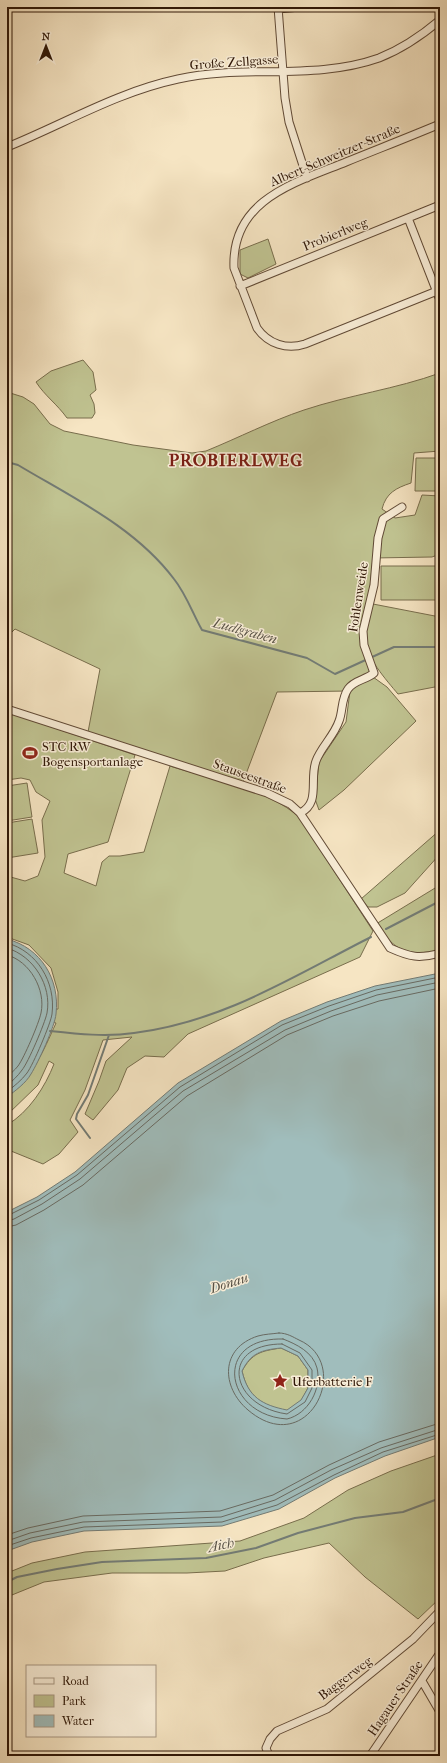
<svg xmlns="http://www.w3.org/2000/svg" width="447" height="1763" font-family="'IM FELL French Canon',serif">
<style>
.green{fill:#c0c391;stroke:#786d4c}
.water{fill:#a0bdbc;stroke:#737b74;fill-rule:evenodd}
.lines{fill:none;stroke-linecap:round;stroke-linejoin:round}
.shore{stroke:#686a62;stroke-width:1}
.stream{stroke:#737b74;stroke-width:2}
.minor-casing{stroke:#614a36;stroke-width:9}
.minor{stroke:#f9eed8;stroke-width:7}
.labels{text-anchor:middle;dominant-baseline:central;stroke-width:3;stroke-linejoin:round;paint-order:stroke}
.street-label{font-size:13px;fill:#2f1707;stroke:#f9eed8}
.poi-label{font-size:13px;fill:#2f1707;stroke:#f9eed8;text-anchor:start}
.water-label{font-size:14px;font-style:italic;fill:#575146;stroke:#f9eed8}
.district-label{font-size:17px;font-weight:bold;letter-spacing:1px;fill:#7a1f14;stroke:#f9eed8}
</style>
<rect width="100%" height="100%" fill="#f6e5c3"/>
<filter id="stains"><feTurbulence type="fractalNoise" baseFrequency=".005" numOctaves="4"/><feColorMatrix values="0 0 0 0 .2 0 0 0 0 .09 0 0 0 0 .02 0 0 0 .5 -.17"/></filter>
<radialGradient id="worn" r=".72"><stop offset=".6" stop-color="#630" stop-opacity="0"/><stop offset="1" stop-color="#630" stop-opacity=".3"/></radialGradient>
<path class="green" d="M268,239l8,25 -28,14 -8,-4v-24z
M83,360l10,12 3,18 -6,5 4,9 1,9 -3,5h-25c-10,-14 -22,-22 -31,-36l15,-11z
M440,373v78l-26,2 -3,30c-15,5 -25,10 -29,26l13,9 20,-3 7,-20 18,1v58l-8,3 -59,1 -4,39 -9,34 13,46 14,10 29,34 -72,69 -25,20 -4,-11 4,-37 27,-40 4,-31 -73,1 -34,90 -155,-50 12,-63 -85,-40 -8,8v-245l16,5 11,7 16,20 14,7 69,14 59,8 14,-2c32,-13 65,-30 98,-41 45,-15 92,-21 136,-37z
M416,458h24v33h-25z
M381,566h59v34h-59z
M373,604l67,13v69l-42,8c-11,-13 -34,-39 -33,-56 0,-11 5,-24 8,-34z
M7,712l128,43 -27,87 -40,12 -4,19 32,13 6,-24 7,-6h11l24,-4 26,-86c40,13 98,23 129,51l74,114 -13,26 -172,77 -24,23 -19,-1 -18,12 -9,22 -25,30 -8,-6 14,-33 7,-20 26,-24 -29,3 -18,50 -15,30 8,12 -19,22 -16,10 -32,-13 -4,1v-27c22,-13 38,-38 47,-61l-5,-3 -11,24 -31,30v-18c27,-23 35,-43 49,-74l-5,-1 1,-12 6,-1v-17l-7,-24 -22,-23 -22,-8v-61l18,5 13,-5 7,-19 -3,-37 8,-19 -14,-9 -6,-12 -9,-2 -14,2z
M27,783l5,34 -25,4v-35z
M32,819l6,34 -31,5v-35z
M440,830v24l-35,39 -28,14h-9l-7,-8z
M440,885v65c-33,7 -45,1 -64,-26z
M281,1348l17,8 10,14v18l-7,13 -14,10c-25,-6 -39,-13 -45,-40 10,-18 19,-20 39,-23z
M440,1454v144l-22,21 -53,-42 -36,-34 -65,15 -39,13 -38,2h-75l-68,9 -37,15v-24l25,-10 53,-11 155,-11 64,-23 44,-28 43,-19z"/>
<path class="water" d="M7,939c34,9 53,40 49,75 -1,12 -18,49 -25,60 -5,9 -16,17 -24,23z
M440,973v464l-55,19 -50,22 -56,31 -57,17 -138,5 -52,11 -25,9v-339l30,-15 38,-25 103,-89 103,-62 46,-19 48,-16zM281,1348l17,8 10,14v18l-7,12 -14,10c-25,-5 -39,-13 -45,-39 9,-18 19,-21 39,-23z"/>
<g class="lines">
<path class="shore" d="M7,943c30,8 49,39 45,71 -1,9 -19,51 -25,59 -5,7 -13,13 -20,19
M7,948c27,8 45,38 40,65 -2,10 -19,50 -25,57 -4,6 -10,11 -15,16
M7,955c23,6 39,35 34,58 -2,10 -17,45 -23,53 -3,4 -8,8 -11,11
M7,1216l32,-16 38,-25 103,-88 102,-62 47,-19 47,-16 64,-13
M7,1221l7,-2 28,-15 38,-25 103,-88 102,-61 46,-19 46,-16 63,-13
M7,1227l9,-2 28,-15 39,-25 104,-89 100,-61 46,-19 46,-15 61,-13
M279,1333c8,0 14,4 20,7 55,24 9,121 -51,70 -27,-23 -28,-62 10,-74 7,-2 14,-2 21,-3z
M283,1339c13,5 30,13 34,29 5,21 -9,46 -30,51 -63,-4 -75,-82 -4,-80z
M282,1344l18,9 12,17v18l-7,14 -18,12c-58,-8 -68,-70 -5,-70z
M7,1535l21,-7 55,-12 137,-5 53,-16 56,-30 50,-23 61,-19
M7,1541l23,-8 53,-11 138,-5 54,-17 56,-30 50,-22 59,-19
M7,1546l24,-8 53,-11 138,-5 55,-17 57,-30 49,-23 57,-18"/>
<path class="stream" d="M7,462l11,3c55,33 117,62 156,114 12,15 19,35 28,51l105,28 28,16 59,-27h46
M386,929l54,-28
M50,1031c28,3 56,6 84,2 89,-11 160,-57 237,-96
M90,1138l-14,-19 1,-5 11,-19 21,-60
M7,1582l10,-5 40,-8 45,-7 104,-4 50,-10 42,-15 57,-15 48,-6 32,-12"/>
<g class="minor-casing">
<path id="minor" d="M278,7l7,91 4,24 18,56
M278,9l22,-2
M7,147c57,-23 110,-55 171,-68 66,-15 136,2 201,-21 23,-9 42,-22 61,-38
M408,218l32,82
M240,286l200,-81
M437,291l-132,53c-18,6 -37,0 -48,-16l-23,-60c-3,-68 60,-85 112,-106 32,-13 63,-25 94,-38
M7,709l260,84 23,11 10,9 90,135c20,9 29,11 50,5
M300,813c21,-10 9,-33 16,-52 5,-14 18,-25 23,-40 4,-10 2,-22 9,-32 6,-9 18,-9 26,-16l-10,-28 -1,-14 11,-46 4,-47 5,-19 19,-12
M422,1681l18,31
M269,1756l-3,-8 4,-9 7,-8 50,-22 86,-70 27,-28
M370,1756l70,-103"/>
</g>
<use href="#minor" class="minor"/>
</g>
<defs>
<g id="stadium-bare" transform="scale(1.2)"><path d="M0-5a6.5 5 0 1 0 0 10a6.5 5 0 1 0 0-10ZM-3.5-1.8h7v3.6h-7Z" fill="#8f2418" stroke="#f9eed8" stroke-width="2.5" paint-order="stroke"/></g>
<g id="sight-bare" transform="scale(1.2)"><path d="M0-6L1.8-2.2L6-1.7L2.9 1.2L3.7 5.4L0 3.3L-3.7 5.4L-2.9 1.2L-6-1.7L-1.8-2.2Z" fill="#8f2418" stroke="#f9eed8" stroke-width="2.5" paint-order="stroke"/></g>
</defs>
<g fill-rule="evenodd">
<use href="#stadium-bare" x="30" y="753"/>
<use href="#sight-bare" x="280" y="1381"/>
</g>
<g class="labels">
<g class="street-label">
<text transform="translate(234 62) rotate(-4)">Große Zellgasse</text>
<text transform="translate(335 155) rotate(-23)">Albert-Schweitzer-Straße</text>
<text transform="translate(335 234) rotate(-22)">Probierlweg</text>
<text transform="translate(358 597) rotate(-81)">Fohlenweide</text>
<text transform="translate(250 776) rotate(20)">Stauseestraße</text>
<text transform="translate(345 1678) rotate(-37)">Baggerweg</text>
<text transform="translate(395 1698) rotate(-56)">Hagauer Straße</text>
</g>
<g class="poi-label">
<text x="42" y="746">STC RW<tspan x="42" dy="15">Bogensportanlage</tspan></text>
<text x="292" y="1381">Uferbatterie F</text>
</g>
<g class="water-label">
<text transform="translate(245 631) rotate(15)">Ludlgraben</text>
<text transform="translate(229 1283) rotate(-18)">Donau</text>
<text transform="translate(221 1545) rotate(-12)">Aich</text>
</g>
<g class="district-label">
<text x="236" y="460">PROBIERLWEG</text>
</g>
</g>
<rect width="447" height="1763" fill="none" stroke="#f6e5c3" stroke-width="24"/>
<rect x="8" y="8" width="431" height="1747" fill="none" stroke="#2f1707" stroke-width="2"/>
<rect x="12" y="12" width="423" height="1739" fill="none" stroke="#2f1707"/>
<rect x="26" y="1665" width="130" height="72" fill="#f9eed8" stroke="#a89884"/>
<rect x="34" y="1678" width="20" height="6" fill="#f9eed8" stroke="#a89884"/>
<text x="62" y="1685" font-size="12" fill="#2f1707">Road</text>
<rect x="34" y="1695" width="20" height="12" fill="#c0c391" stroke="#a89884"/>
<text x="62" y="1705" font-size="12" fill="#2f1707">Park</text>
<rect x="34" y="1715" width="20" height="12" fill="#a0bdbc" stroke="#a89884"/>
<text x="62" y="1725" font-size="12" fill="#2f1707">Water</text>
<g transform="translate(46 46)" stroke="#f9eed8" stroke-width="3" paint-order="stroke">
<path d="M0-3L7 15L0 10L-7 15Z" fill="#2f1707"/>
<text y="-6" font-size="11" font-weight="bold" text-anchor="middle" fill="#2f1707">N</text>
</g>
<rect width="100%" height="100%" filter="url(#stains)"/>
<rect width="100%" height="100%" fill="url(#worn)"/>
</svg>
